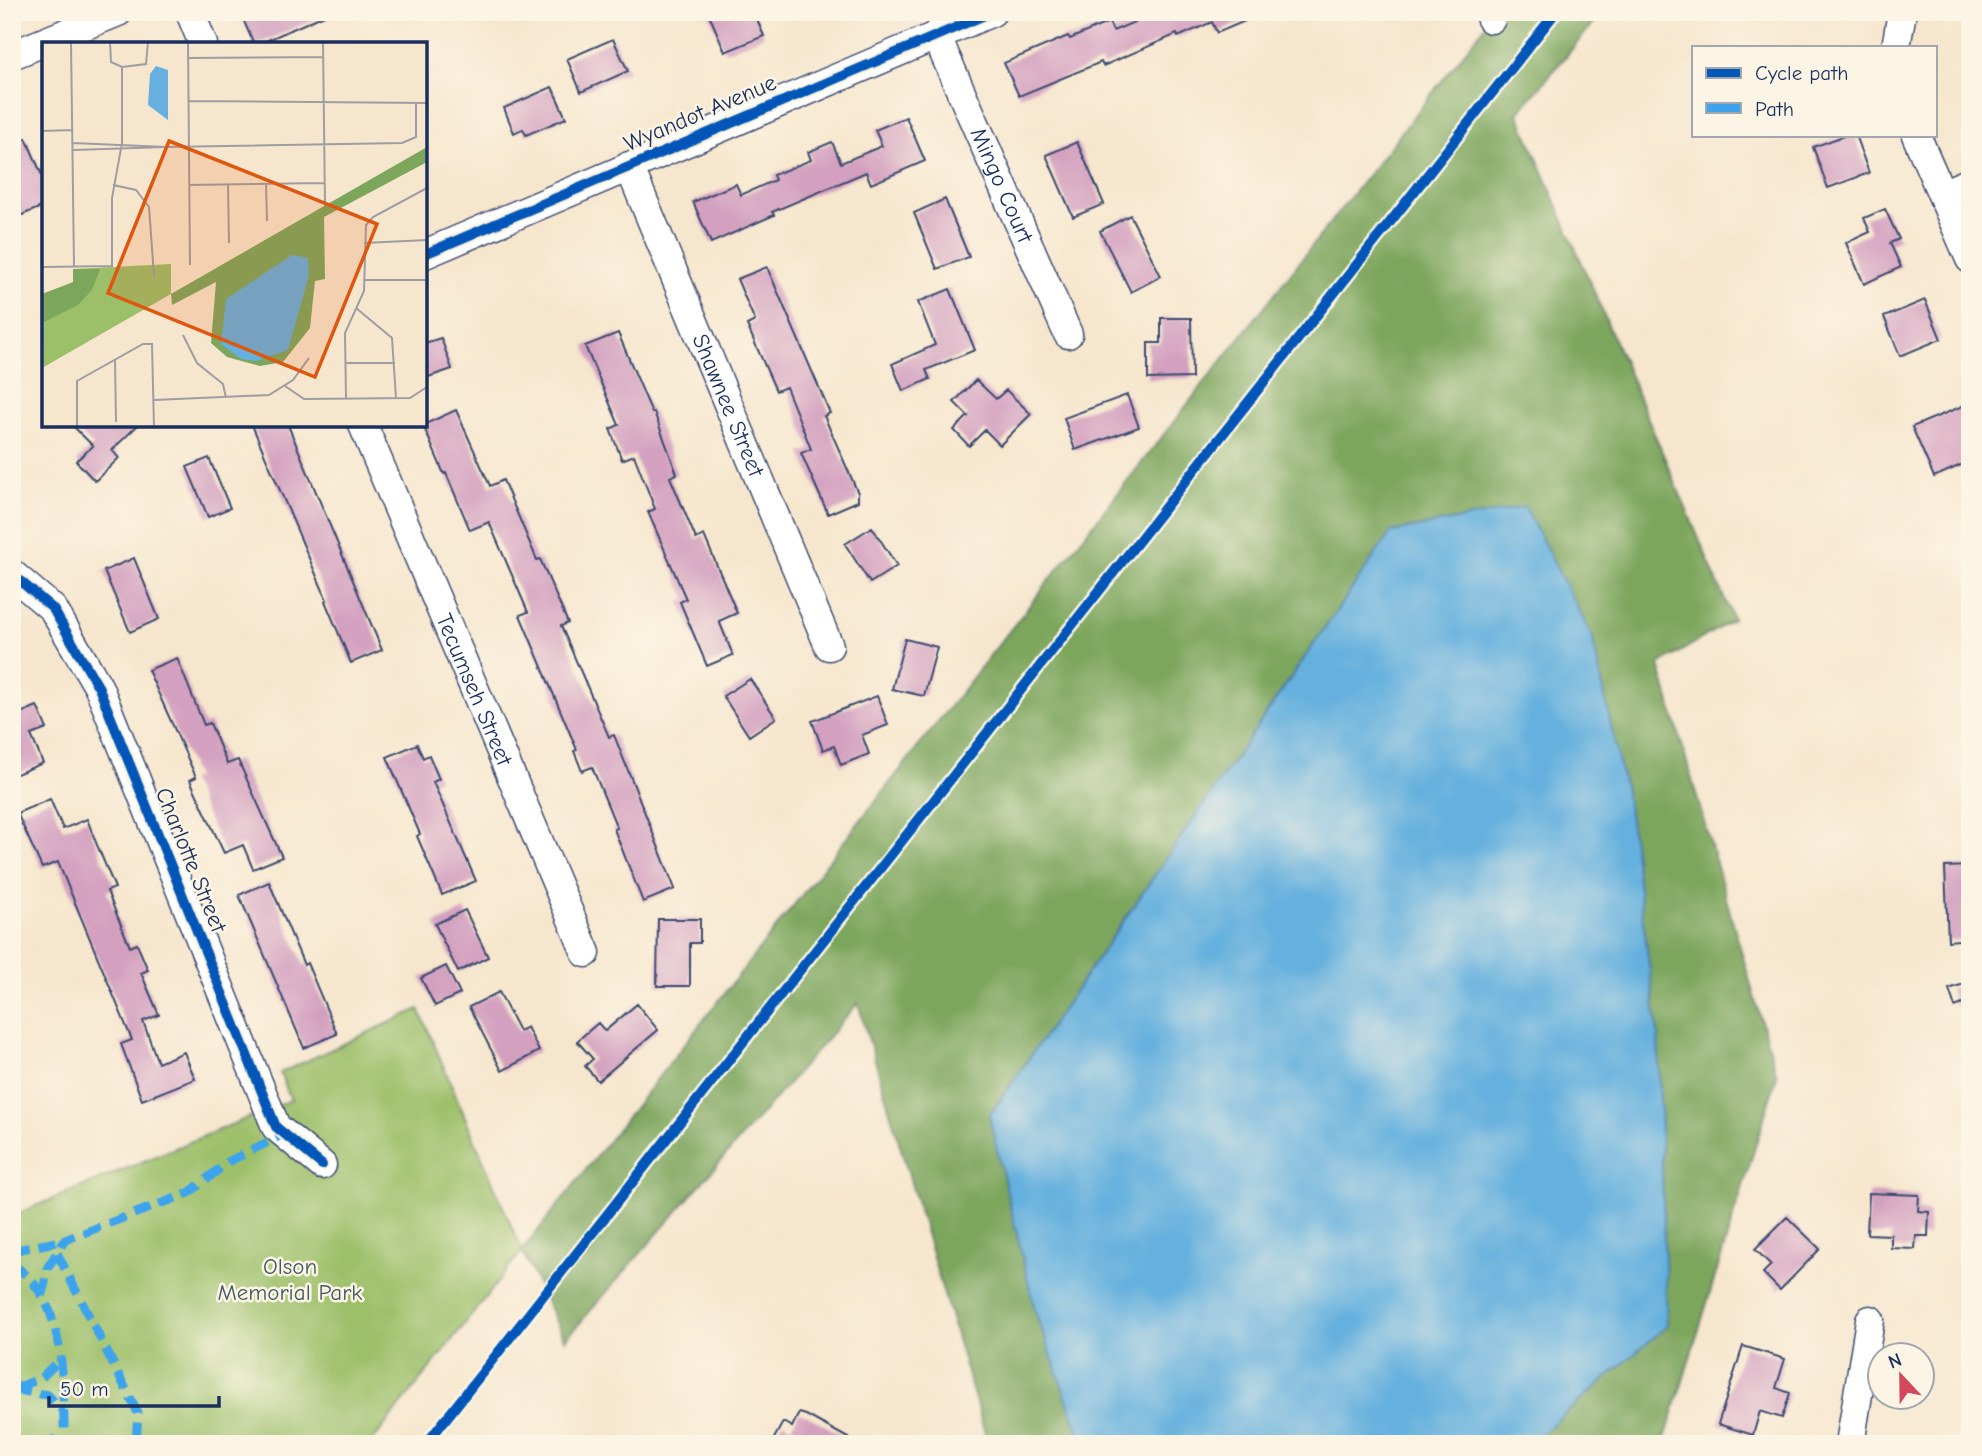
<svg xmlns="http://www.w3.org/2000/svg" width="1982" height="1456" font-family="'Comic Neue',sans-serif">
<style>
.green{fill:#9cbf69;stroke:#5c7764;stroke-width:2}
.forest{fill:#7da65d;stroke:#4c6a5e;stroke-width:2}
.water{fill:#65b0de;stroke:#40709e;stroke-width:2}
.building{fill:#d3a0bf}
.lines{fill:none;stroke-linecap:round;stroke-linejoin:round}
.minor-casing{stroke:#3c4a6f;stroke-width:31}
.minor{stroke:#fff;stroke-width:28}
.quiet{stroke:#3da3ed;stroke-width:9;stroke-dasharray:18 9;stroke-linecap:butt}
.cycleway-casing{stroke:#fcf5e5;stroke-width:15}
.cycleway{stroke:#0057b8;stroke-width:10}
.labels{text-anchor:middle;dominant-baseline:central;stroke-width:5;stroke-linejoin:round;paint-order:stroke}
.street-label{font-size:23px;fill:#1b2f5e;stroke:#fcf5e5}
.park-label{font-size:23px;fill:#425a61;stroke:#fcf5e5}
.inset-road{fill:none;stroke:#9e9da1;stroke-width:2}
.view{fill:#de5710;fill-opacity:0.15;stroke:#de5710;stroke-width:3.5}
.inset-edge{fill:none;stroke:#1b2f5e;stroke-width:3.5}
</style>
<rect width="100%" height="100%" fill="#fcf5e5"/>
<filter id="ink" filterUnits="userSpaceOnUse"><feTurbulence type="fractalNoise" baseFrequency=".0143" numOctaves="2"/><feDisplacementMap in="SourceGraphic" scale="14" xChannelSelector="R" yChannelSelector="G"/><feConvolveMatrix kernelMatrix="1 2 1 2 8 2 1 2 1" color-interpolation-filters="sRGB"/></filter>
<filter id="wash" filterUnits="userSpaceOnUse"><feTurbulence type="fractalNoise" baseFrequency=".00686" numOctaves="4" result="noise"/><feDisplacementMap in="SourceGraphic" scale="28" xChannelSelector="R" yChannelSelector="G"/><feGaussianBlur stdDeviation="1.57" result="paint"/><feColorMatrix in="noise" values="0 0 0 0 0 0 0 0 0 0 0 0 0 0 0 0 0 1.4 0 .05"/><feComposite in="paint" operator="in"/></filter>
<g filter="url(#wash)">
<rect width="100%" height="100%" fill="#f6e6cd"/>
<path class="green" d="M419,1009l103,242 -152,193h-358v-228l279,-116 -11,-27z"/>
<path class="forest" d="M1496,12h107l-85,101 215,506 -74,46 118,411 -113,366 -676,2 -130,-441 -293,337 -43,-89z"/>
<path class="water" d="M1525,507l67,129 36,169 30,227 9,294 -137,118h-447l-48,-133 -46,-195 402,-584z"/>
<g id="blocks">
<path class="building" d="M252,12h79l-72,32h-5l-12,-27z
M708,12h46l10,24 -39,16z
M1158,12h108l-49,21 -5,-11 -34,15 -1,-3 -74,32 -2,-4 -82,34 -15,-33 64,-27 2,3 39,-17 4,9z
M613,39l15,32 -47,21 -14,-33z
M552,87l14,31 -40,17 -3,-6 -9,4 -10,-25z
M906,117l19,44 -54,23 -5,-12 -94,40 2,3 -63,28 -18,-41 43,-18 5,11 34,-15 -2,-5 38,-15 -3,-8 24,-10 9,21 41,-17 -7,-16z
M1846,135h9l14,38 -41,15 -15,-41z
M26,138l18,42v26l-32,13v-75z
M1077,142l27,62 -31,13 -27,-62z
M945,199l24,58 -32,12 -23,-56z
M1885,209l14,30 -9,4 11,24 -37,17 -18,-41 24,-11 -6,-14z
M1130,215l31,61 -30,16 -31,-61z
M767,267l63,146 -6,3 34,77v8l-30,13 -27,-61 10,-4 -25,-62 -10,4 -29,-66 8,-4 -18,-42z
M950,289l25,61 -49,20 4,9 -27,12 -11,-27 43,-19 -17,-43z
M1925,300l16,39 -41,17 -16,-39z
M1161,318h30l1,60 -44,1v-36h13z
M618,333l34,80 2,-1 23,62 -7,3 26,62 8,-4 33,78 -18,8 14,34 -26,11 -27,-64 6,-3 -38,-87 7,-3 -21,-54 -12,5 -12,-31 9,-4 -34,-79z
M441,338l11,31 -27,9v-35z
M976,380l20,19 10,-9 25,24 -31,31 -15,-15 -16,16 -15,-16 14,-14 -14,-14z
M1127,395l12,32 -64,23 -11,-32z
M1970,403v58l-36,16 -22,-50z
M456,410l34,76 13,-6 34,80 3,-1 28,64 -7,3 48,111 5,-2 61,154 -32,13 -29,-73 3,-1 -25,-61 -10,4 -8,-20 3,-1 -57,-135 8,-3 -39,-90 -19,8 -24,-57 -2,1 -21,-49z
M72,425h66l-26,25 7,8 -24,23 -19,-20 17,-15z
M252,425h36l94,225 -31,13 -26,-62 2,-1z
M209,458l21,50 -22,9 -21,-50z
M872,527l25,39 -27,17 -25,-39z
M134,558l25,61 -29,13 -26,-61z
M905,639l32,8 -13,49 -32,-7z
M177,658l27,67 6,-2 17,41 11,-4 44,97 -29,12 -10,-24 -19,8 -34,-73 6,-3 -48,-107z
M750,679l26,39 -27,18 -26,-40z
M12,691l9,22 16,-7 10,23 -16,6 12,28 -31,13z
M877,696l11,29 -26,10 7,19 -28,11 -7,-19 -11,4 -11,-29z
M417,744l6,14 6,-3 10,24 -6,3 43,99 -34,14 -25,-59 3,-2 -33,-77z
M50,799l13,30 24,-10 10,26 18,43 -8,3 23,56 7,-3 11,26 -7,3 18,42 -16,6 15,42 26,-11 11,27 -53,21 -21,-56 11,-4 -74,-178 -16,6 -25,-55z
M1970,866v73l-22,2 -3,-74z
M269,882l35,83 3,-2 30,71 -33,14 -65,-153z
M465,910l23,47 -30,15 -23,-48z
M658,919h42v24h-10v43h-33z
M446,966l14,28 -25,12 -14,-28z
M1970,982v19l-15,6 -6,-18z
M499,992l20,39 8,-4 12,24 -37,20 -33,-64z
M637,1004l21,26 -60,51 -13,-15 8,-7 -16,-18 21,-18 7,8z
M1869,1193l50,2 -1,16 11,1 -1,24h-12l-1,13 -24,-1v-13l-24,-1z
M1787,1217l33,32 -40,41 -17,-17 8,-8 -16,-16z
M1743,1346l42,13 -9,29 14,5 -8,25 -22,-7 -7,24 -35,-11z
M799,1413l7,2 53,29h-88l12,-22 9,5z"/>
</g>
</g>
<g filter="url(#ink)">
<use href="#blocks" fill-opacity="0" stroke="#3c4a6f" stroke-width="2"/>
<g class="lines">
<g class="minor-casing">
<g id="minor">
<path d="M190,12l13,32"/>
<path d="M1488,12l3,7"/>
<path id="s1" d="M936,35l132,299"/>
<path d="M1896,47l6,-35"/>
<path d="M12,55l106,-43"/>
<path d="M1916,135l54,124"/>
<path id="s2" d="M629,166l200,480"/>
<path d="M1942,194l28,-12"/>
<path d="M425,254l567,-242"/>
<path id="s3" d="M363,425l223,528"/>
<path d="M12,574l41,35 46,79 177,439 46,38"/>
<path d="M1850,1444l20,-124"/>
</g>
</g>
<use href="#minor" class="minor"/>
<path class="quiet" d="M12,1251l53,-11
M57,1253l81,160 -2,31
M12,1264c58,37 49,120 53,180
M42,1296l6,-29 17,-27 124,-47 39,-31 56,-28
M17,1388l24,-10 18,-18
M12,1389l36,6 15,16
M38,1444l26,-7"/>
<g class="cycleway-casing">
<path id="cycleway" d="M425,254l567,-242
M12,574l41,35 46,79 177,439 46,38
M426,1444l1130,-1432"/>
</g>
<use href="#cycleway" class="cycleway"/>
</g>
</g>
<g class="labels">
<g class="street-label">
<text transform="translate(700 113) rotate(-23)">Wyandot Avenue</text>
<text stroke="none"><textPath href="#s1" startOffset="164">Mingo Court</textPath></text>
<text stroke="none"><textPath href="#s2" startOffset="259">Shawnee Street</textPath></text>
<text stroke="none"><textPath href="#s3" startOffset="287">Tecumseh Street</textPath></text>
<text transform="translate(191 860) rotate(68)">Charlotte Street</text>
</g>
<g class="park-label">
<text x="290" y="1266">Olson<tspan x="290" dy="26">Memorial Park</tspan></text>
</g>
</g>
<g transform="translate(42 42)">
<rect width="385" height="385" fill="#f6e6cd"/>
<path d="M129,222v30l-129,74v-67l31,-1v-31z" fill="#9cbf69"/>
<path d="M385,105v15l-103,55 1,62 -10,2 -5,47 -27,34 -23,4 -33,-9 -16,-14 5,-61 -44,23 -1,-11zM31,227h27l-8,21 -14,15 -36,18v-29l31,-12z" fill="#7da65d"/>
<path d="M114,24l12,4v50l-20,-15 2,-31zM250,213l16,3 1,17 -21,75 -32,11 -15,-2 -20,-15 5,-45z" fill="#65b0de"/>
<path class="inset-road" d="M29,0l3,224M68,0l1,20 11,5 24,-3 2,-22M146,0l2,223M281,0l2,164M146,16l135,-1M146,59l239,2M0,89l31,-1M31,101l93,4 236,-4 14,-6v-35M31,108l93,-3M224,142l1,37M71,143l23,5 13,17 5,69M147,143l135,-2M186,143l1,58M322,201l63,-3M0,225l70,-1v-68l10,-55v-76M323,238h62M314,266l36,30 4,60M141,293l14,28 26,21 3,14M73,318l1,62M303,321h50M243,344l19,13 106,-1 17,-11M304,356l-1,-65 19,-42 2,-66 7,-8 54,-29M112,358l115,-5 24,-15 16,-22M35,385v-46l66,-37h9l2,83"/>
<path class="view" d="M127,99l208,83 -62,153 -207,-84z"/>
<rect width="385" height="385" class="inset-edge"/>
</g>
<rect width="1982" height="1456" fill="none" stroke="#fcf5e5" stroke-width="42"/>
<rect x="1692" y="46" width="245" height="91" fill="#fcf5e5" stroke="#a2a6af" stroke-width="2"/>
<rect x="1706" y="68" width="35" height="10" fill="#0057b8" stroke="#a2a6af" stroke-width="2"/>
<text x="1755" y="80" font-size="21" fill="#1b2f5e">Cycle path</text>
<rect x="1706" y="103" width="35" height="10" fill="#3da3ed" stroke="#a2a6af" stroke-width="2"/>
<text x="1755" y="116" font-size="21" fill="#1b2f5e">Path</text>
<g transform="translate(1901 1376) rotate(338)"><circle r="33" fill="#fcf5e5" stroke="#a2a6af" stroke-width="2"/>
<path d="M0-5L12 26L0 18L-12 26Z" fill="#d1495b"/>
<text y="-10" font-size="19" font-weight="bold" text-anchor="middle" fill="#1b2f5e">N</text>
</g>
<path d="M49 1396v10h170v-10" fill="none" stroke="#1b2f5e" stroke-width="3.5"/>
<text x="60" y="1396" font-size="21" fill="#1b2f5e" stroke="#fcf5e5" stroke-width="5" paint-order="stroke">50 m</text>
</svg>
